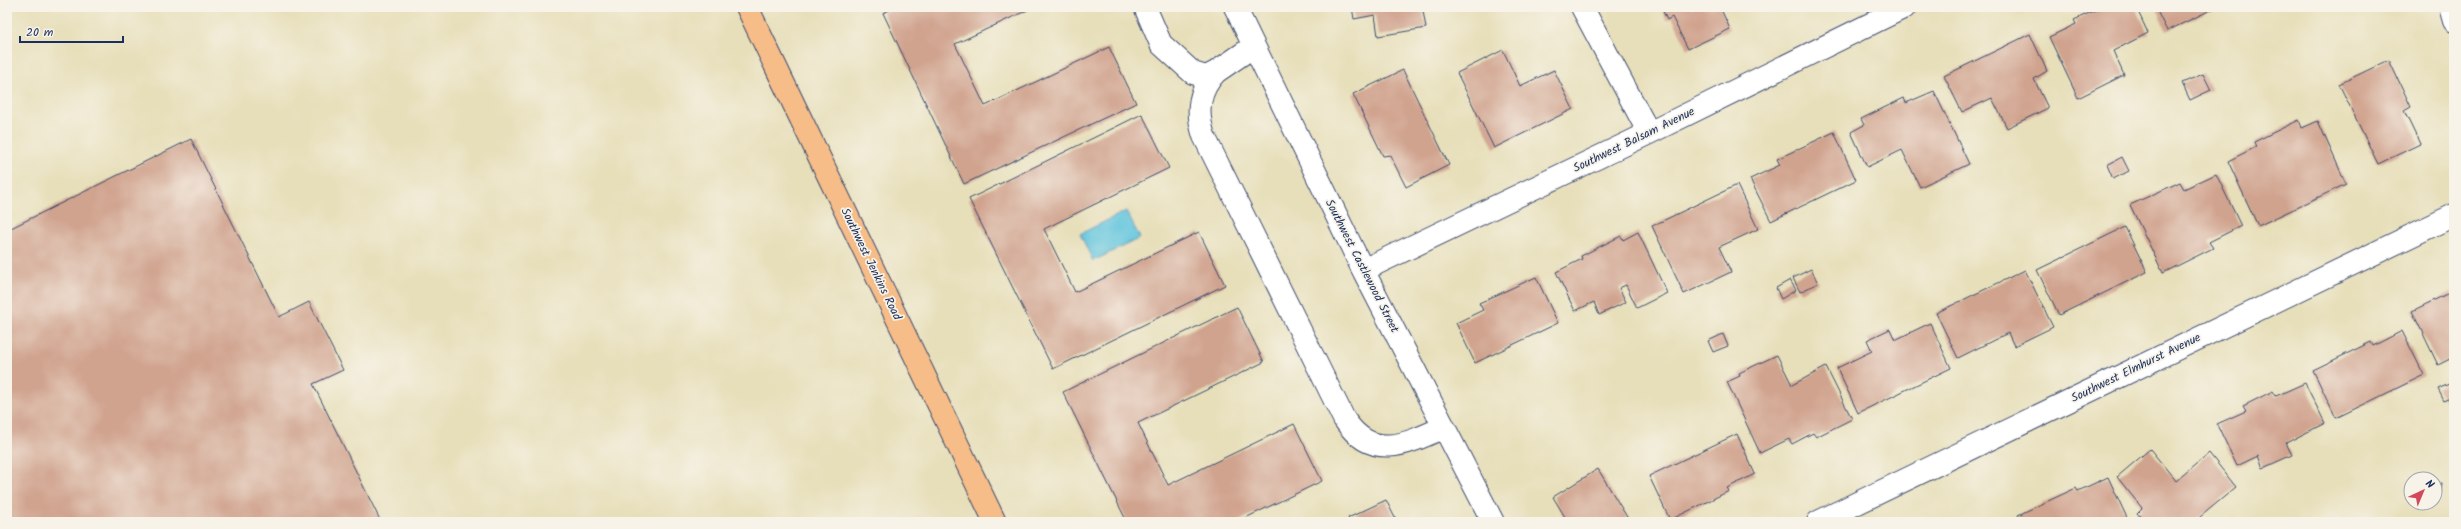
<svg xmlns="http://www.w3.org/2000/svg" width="2461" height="529" font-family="Kalam,sans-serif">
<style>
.water{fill:#60c5de;stroke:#3e7a9e}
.building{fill:#d0a38e}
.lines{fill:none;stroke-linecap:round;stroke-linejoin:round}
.minor-casing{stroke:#3a496c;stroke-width:24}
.major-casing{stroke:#3a496c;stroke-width:24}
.minor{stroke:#fff;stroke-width:22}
.major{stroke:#f7bd88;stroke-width:22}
.labels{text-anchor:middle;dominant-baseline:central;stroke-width:3.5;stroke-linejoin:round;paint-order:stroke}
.street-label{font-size:12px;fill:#1b2f5e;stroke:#f7f3e8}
</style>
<rect width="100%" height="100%" fill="#f7f3e8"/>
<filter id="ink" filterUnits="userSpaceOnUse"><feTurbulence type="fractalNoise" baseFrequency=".025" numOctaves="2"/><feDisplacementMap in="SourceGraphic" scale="8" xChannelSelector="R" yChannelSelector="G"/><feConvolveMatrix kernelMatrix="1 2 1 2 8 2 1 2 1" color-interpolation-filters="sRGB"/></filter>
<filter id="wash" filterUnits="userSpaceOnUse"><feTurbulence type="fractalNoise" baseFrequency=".012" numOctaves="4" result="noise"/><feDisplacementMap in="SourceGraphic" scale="16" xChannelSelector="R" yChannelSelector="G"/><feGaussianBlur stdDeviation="0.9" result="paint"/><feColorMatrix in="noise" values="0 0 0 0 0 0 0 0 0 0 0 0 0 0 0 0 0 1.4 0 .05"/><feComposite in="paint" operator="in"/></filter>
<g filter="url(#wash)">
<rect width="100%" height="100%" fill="#e7dfba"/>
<path class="water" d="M1126,211l14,27 -47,23 -13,-27z"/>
<g id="blocks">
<path class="building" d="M897,7h137l-79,37 30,62 124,-59 27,56 -172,81 -81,-171z
M1352,7h75l1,3 -5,1 3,17 -48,8 -3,-21 -21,4z
M1661,7h59l10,22 -42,20 -16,-32 -5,3z
M2102,7h34l12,26 -35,18 11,24 -46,23 -29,-61 27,-13 -2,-4z
M2155,7h62l-50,24z
M2030,34l17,37 -13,8 14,29 -41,20 -15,-30 -30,14 -18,-36z
M1503,50l17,36 34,-16 19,39 -79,39 -37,-75z
M2389,60l22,47 -7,4 16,33 -42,20 -39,-80z
M1403,70l46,95 -43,22 -16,-32 -7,1 -30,-62z
M2203,74l8,16 -21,10 -8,-17z
M1934,91l35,73 -49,23 -18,-37 -35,17 -16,-35 13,-7 -3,-6 43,-21 2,5z
M1142,114l27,54 -125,61 31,63 124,-60 26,53 -172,84 -84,-170z
M2299,120l3,8 16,-7 28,63 -88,42 -30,-65 28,-14 -2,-5z
M1834,132l22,48 -85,41 -21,-42 30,-14 -3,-6z
M191,139l88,178 30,-15 34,68 -30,14 68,138h-374v-292z
M2122,157l7,14 -16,8 -6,-14z
M2216,174l25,52 -32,16 4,6 -50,25 -33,-68 50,-23 4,7z
M1737,185l21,44 -39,18 12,25 -47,22 -32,-68z
M2125,227l22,45 -88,43 -22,-45z
M1638,232l29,61 -30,15 -11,-23 -7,3 7,14 -27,13 -5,-13 -19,9 -19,-39 26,-13 -1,-3 40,-20 2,4z
M1811,269l7,14 -18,9 -7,-14z
M2025,270l28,57 -39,19 -6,-13 -50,25 -22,-45z
M1536,277l22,46 -83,40 -19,-40 27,-13 -4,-7z
M1790,280l6,10 -15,9 -5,-11z
M2451,292l3,6v59l-16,8 -26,-54z
M1237,307l27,55 -126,61 30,62 126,-61 28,57 -85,41h-110l-64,-130z
M1930,323l21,45 -93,45 -21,-45 35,-17 -5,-11 23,-11 5,11z
M2402,331l22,44 -88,43 -23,-48 58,-28 2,4z
M1723,334l5,12 -15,6 -5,-11z
M1777,355l15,30 34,-18 26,52 -36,18 -3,-4 -21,11 -3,-5 -29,14 -33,-71 13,-6 -1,-3z
M2305,383l20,40 -39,20 6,12 -29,13 -5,-12 -21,10 -20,-42 29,-13 -3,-5 30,-15 3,5z
M2449,384l5,13 -10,4 -6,-12z
M1737,434l18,40 -28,14 2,3 -59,29 -21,-44z
M2150,449l26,32 33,-28 27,34 -42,35h-49l-8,-9 5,-5 -25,-31z
M1598,469l32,53h-62l-15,-25z
M2108,477l21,45h-108l-3,-7 58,-27 2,3z
M2435,482l7,2 -2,13 -5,-1z
M1386,500l11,22h-47l-2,-4z"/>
</g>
</g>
<g filter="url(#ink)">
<use href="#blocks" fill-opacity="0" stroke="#3a496c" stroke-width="1"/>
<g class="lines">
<g class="minor-casing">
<path id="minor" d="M1145,7l16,37 32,29 13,4 10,-5 38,-26
M1235,7l128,263 130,252
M1582,7l67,126
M2450,7l4,14
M1216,72c-18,19 -20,40 -12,64l140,283c28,42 61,26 100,8
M1363,270l286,-137 256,-126
M1818,522l636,-307"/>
</g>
<g class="major-casing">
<path id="major" d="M747,7l248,515"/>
</g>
<use href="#minor" class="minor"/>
<use href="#major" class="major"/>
</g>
</g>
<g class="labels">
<g class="street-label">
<text transform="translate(1634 140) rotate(-26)">Southwest Balsam Avenue</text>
<text transform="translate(871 264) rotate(64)">Southwest Jenkins Road</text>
<text transform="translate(1362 266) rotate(63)">Southwest Castlewood Street</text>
<text transform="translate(2136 368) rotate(-26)">Southwest Elmhurst Avenue</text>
</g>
</g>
<rect width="2461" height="529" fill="none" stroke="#f7f3e8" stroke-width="24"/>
<g transform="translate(2423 491) rotate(44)"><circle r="19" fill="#f7f3e8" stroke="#9fa5b1"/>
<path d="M0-3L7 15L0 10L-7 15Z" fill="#d1495b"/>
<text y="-6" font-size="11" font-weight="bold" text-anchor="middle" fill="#1b2f5e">N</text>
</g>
<path d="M20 36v6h103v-6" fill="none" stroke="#1b2f5e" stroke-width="2"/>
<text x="26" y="36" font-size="12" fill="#1b2f5e" stroke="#f7f3e8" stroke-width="3" paint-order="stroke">20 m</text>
</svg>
